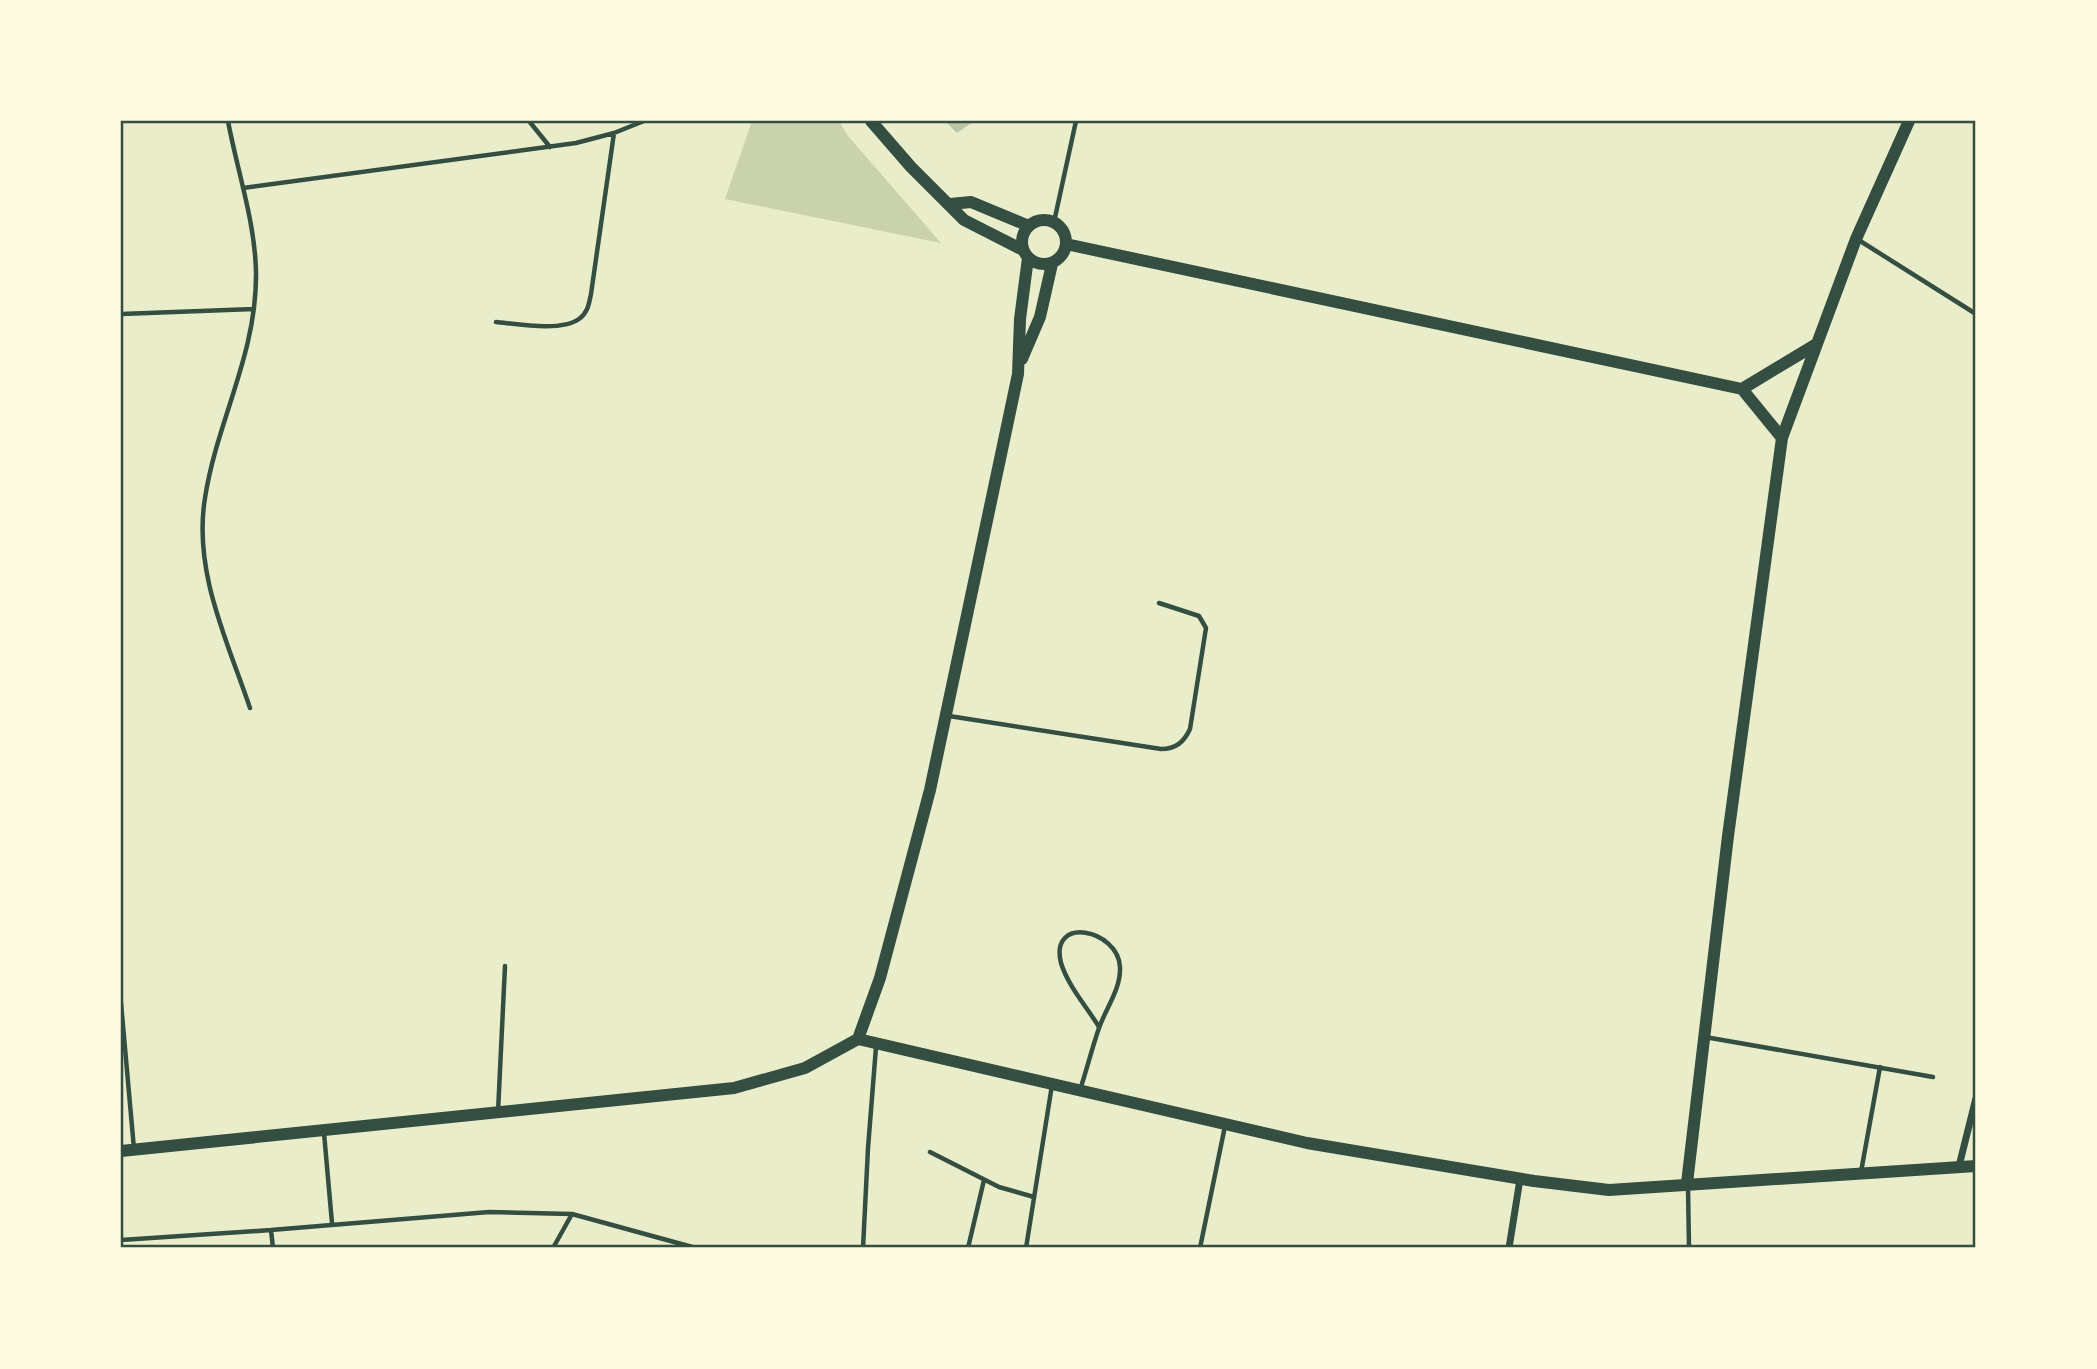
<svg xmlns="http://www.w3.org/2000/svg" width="2097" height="1369" font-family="Barlow,sans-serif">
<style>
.green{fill:#cad2ad}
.building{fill:#bcc5a7}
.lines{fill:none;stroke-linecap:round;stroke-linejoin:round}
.service{stroke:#344e41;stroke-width:4.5}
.minor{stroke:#344e41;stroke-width:7}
.tertiary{stroke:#344e41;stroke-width:12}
.neatline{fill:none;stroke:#344e41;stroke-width:2.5}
</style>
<rect width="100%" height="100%" fill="#e9edc9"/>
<path class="green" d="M752,121h87l9,15 93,107 -216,-44z"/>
<path class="building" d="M945,121h29l-17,12z"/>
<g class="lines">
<path class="service" d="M228,121c9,49 27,100 28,151 1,83 -39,148 -51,226 -12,73 22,142 45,210
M529,121l21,26
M243,188l333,-45 38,-10 30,-12
M1054,222l22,-101
M1857,239l119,75
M121,314l133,-5
M496,322c21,2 65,10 83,-3 9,-6 10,-16 12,-25l23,-161
M949,716l212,33c15,0 23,-7 29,-20l16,-101 -7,-12 -40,-13
M121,1003l13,146
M1705,1037l228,40
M1080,1090c7,-21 12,-42 19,-62 7,-20 22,-39 21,-61 -2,-38 -71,-52 -59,-4 7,23 26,44 38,64
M498,1112l7,-146
M324,1133l8,90
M930,1152l69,35 35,10
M1861,1172l19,-105
M1688,1187l1,61
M121,1240l150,-10
M273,1248l-2,-18 218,-18 83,2 124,34
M553,1248l19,-34
M863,1248l5,-100 8,-101
M968,1248l16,-68
M1026,1248l26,-163
M1200,1248l25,-122"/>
<path class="minor" d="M1959,1166l17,-68
M1509,1248l11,-69"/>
<path class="tertiary" d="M871,121l40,46 53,53 59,30
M950,204l21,-2 58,24
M1022 242a22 22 0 1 1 44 0a22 22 0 1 1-44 0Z
M1066,244l676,145 40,49
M1022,359l18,-42 12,-53
M1742,389l73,-44
M858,1039l449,104 227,38 75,9 367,-24
M121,1151l613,-63 71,-20 53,-29 22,-61 50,-188 88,-416 2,-55 8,-61
M1687,1183l41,-347 54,-398 74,-199 53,-118"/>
</g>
<rect width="2097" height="1369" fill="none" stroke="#fefae0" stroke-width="245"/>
<rect x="122" y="122" width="1852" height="1124" class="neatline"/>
</svg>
